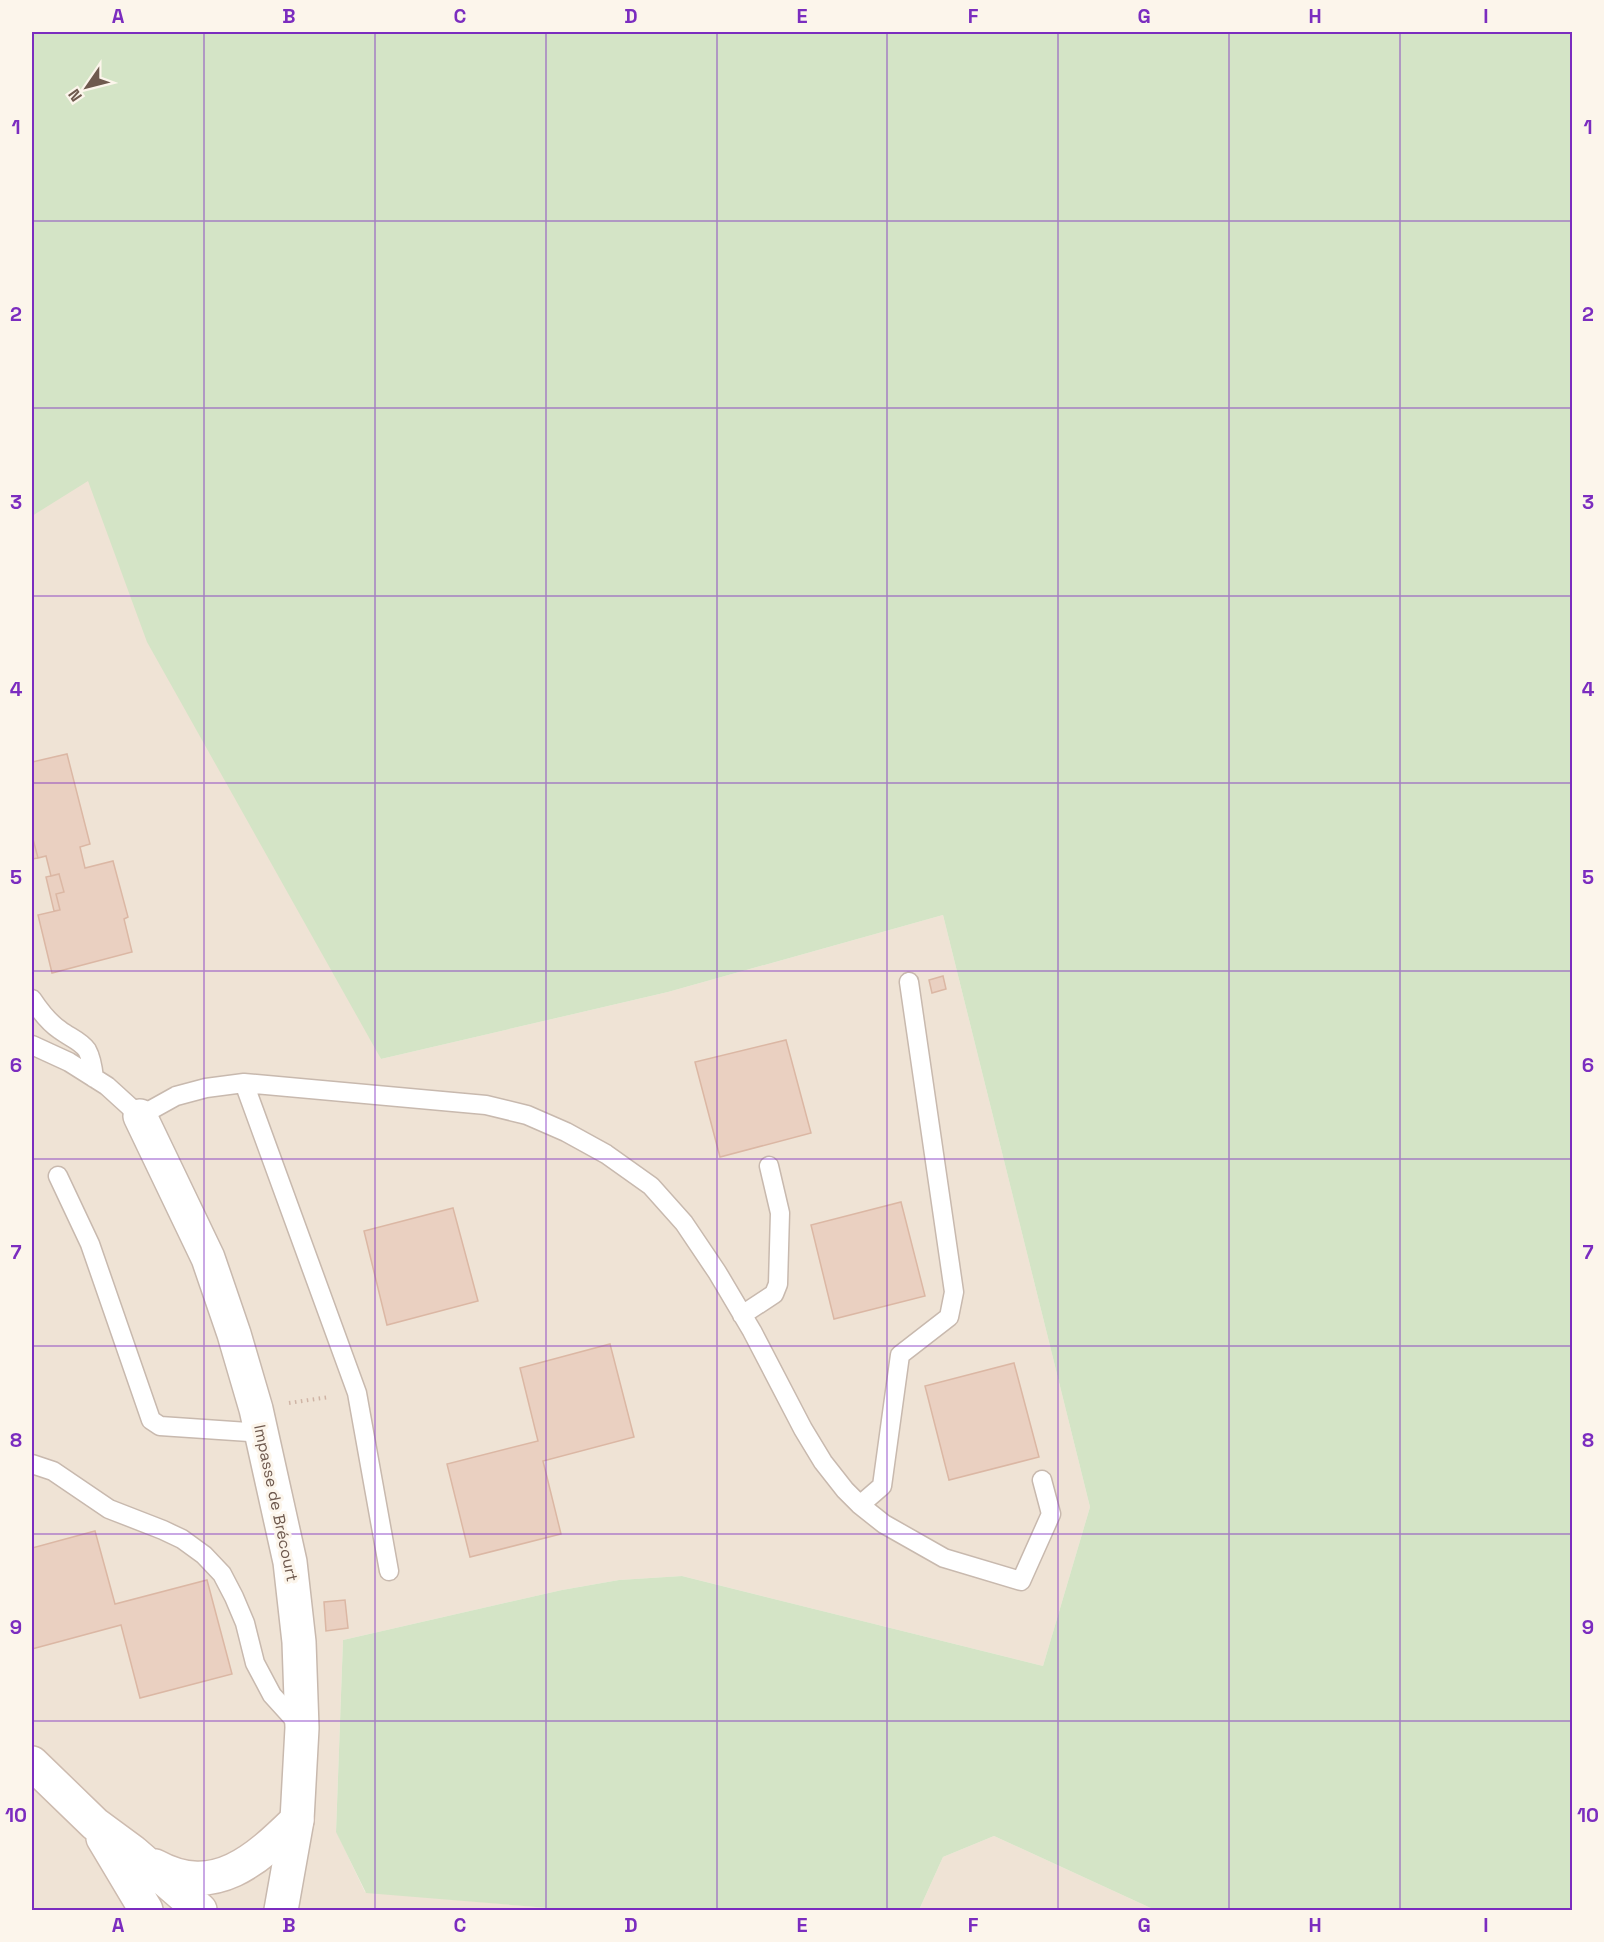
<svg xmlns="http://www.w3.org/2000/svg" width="1604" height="1942" font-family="'Space Grotesk',sans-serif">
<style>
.residential{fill:#efe3d5}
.green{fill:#d4e4c6}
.building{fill:#ead0c1;stroke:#dbb7a4;stroke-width:1.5}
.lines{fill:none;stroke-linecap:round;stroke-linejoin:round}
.lane-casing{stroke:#c8b9ae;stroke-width:21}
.street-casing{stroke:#c8b9ae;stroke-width:36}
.secondary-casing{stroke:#cdbbaf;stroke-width:36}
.path{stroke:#cfb4a5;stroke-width:4;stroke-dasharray:1.5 4.5;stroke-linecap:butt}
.lane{stroke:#fff;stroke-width:18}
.street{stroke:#fff;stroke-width:33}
.secondary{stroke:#fff;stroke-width:33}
.grid{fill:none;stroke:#7b2cbf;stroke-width:1.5;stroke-opacity:0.55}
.labels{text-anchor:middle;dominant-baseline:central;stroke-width:6;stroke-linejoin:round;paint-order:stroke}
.street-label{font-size:16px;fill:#6e594e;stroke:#fcf5eb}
.neatline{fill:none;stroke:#7b2cbf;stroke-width:2}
.grid-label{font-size:20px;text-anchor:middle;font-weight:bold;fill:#7b2cbf}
</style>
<rect width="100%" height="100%" fill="#f9f1e6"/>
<path class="residential" d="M32,331l349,728 287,-67 275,-77 147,592 -47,159 -361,-90 -63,4 -57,10 -219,50 -7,191 29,61 208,18h-541z
M994,1836l161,74h-236l24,-53z"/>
<path class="green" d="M32,32h1540v1878h-417l-161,-74 -51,21 -24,53h-346l-207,-17 -30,-61 7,-192 219,-50 57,-10 63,-4 361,90 47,-159 -147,-592 -275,77 -287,67 -234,-417 -59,-161 -56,35z"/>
<path class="building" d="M67,754l23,90 -10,3 5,21 28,-7 15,56 -4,2 8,33 -80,21 -14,-58 22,-5 -4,-16 8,-2 -5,-18 -8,2 -5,-20 -8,2 -5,-19 -1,1v-78z
M33,839l5,19 -6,1v-19z
M59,874l5,18 -8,2 4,16 -6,1 -8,-34z
M943,976l3,13 -14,4 -3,-13z
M786,1040l25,93 -91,24 -25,-95z
M901,1202l24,94 -91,23 -23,-94z
M453,1208l25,93 -91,24 -23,-94z
M610,1344l24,93 -91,24 18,73 -91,23 -23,-93 91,-23 -18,-73z
M1014,1363l25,94 -90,23 -24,-94z
M95,1531l20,73 92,-24 25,94 -92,24 -19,-73 -89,24v-101z
M345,1600l3,28 -22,3 -2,-29z"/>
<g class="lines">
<g class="lane-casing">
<path id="lane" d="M32,999c8,12 16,23 28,31 9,7 21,11 27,20 5,9 6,19 7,28
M32,1045l37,17 38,24 33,30 36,-20 30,-8 38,-5 242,22 41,10 39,17 40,22 45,32 33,37 33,49 35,59 51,98 20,33 22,28 15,15 24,19 60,34 77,23 30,-67 -9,-34
M244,1083l113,310 32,178
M58,1176l32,68 61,176 9,6 102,7
M742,1315l32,-21 4,-10 2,-71 -11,-47
M32,1464l21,7 56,38 54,21 19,9 22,16 18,19 12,23 11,26 10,40 17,32 29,32
M860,1505l22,-19 18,-131 49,-38 5,-25 -45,-310"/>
</g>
<g class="street-casing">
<path id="street" d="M140,1116l68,142 26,76 22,75 34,153 9,80 3,86 -5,92 -16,90"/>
</g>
<g class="secondary-casing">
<path id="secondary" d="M32,1763l63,61 38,28 67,58
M103,1838l43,72
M155,1866c60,33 102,-7 142,-46"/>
</g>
<path class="path" d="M289,1403l40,-6"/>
<use href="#lane" class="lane"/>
<use href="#street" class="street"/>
<use href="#secondary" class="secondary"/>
</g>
<path class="grid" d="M204,32v1878M375,32v1878M546,32v1878M717,32v1878M887,32v1878M1058,32v1878M1229,32v1878M1400,32v1878M32,221h1540M32,408h1540M32,596h1540M32,783h1540M32,971h1540M32,1159h1540M32,1346h1540M32,1534h1540M32,1721h1540"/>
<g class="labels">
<g class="street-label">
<text transform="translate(276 1503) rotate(78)">Impasse de Brécourt</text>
</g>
</g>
<rect width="1604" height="1942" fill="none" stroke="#fcf5eb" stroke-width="66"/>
<g transform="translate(87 87) rotate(235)" stroke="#fcf5eb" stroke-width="4.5" paint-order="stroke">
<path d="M0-4.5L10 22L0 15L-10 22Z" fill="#6e594e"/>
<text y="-9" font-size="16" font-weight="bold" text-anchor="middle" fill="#6e594e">N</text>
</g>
<rect x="33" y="33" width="1538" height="1876" class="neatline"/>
<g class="grid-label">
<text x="118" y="23">A</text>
<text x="289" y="23">B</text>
<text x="460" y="23">C</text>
<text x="631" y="23">D</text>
<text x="802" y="23">E</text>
<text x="973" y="23">F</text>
<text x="1144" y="23">G</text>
<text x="1315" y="23">H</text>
<text x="1486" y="23">I</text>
<text x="16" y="134">1</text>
<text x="1588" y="134">1</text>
<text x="16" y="321">2</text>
<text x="1588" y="321">2</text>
<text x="16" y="509">3</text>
<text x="1588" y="509">3</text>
<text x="16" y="696">4</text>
<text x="1588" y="696">4</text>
<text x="16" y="884">5</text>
<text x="1588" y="884">5</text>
<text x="16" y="1072">6</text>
<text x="1588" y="1072">6</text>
<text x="16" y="1259">7</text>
<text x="1588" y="1259">7</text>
<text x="16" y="1447">8</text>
<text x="1588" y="1447">8</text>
<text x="16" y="1634">9</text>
<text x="1588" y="1634">9</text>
<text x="16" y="1822">10</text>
<text x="1588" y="1822">10</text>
<text x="118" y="1932">A</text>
<text x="289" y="1932">B</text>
<text x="460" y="1932">C</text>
<text x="631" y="1932">D</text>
<text x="802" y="1932">E</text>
<text x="973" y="1932">F</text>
<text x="1144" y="1932">G</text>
<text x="1315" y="1932">H</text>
<text x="1486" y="1932">I</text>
</g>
</svg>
